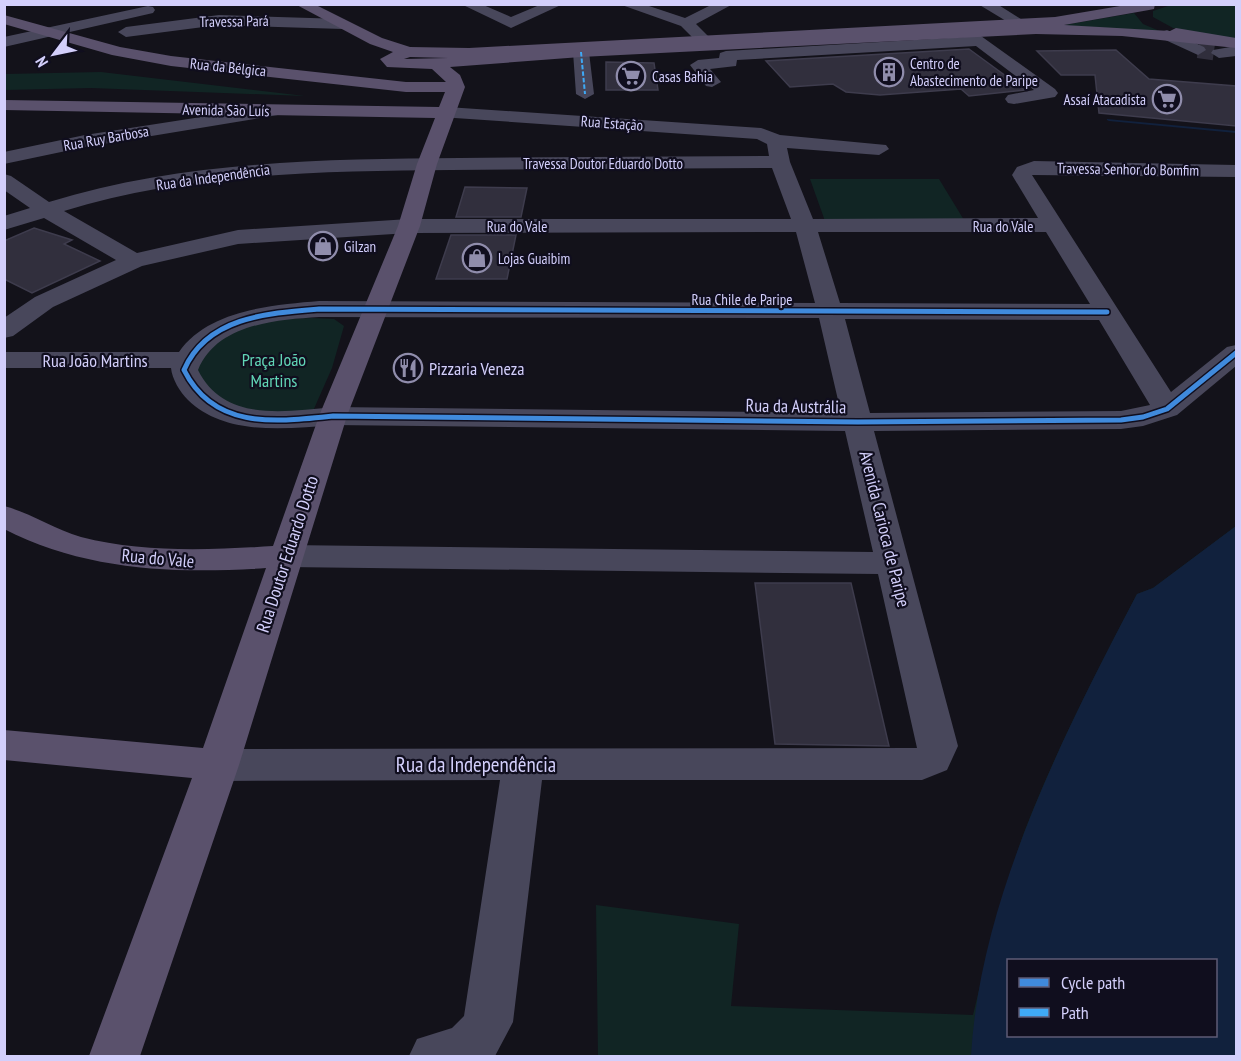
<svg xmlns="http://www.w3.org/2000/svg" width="1241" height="1061" font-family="'PT Sans Narrow',sans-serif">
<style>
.green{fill:#112524;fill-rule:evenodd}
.water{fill:#11213d;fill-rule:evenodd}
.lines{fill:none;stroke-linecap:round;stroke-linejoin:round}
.stream{fill:#11213d;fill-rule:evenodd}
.building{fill:#312f3d;stroke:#3e3c4d;stroke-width:1.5}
.minor-tunnel{stroke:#302e3c;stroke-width:16;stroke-dasharray:16 8;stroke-linecap:butt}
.minor{fill:#48475b;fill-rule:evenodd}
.major{fill:#5a516c;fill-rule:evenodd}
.quiet{stroke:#3fa9f5;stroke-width:2;stroke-dasharray:4.5 2;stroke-linecap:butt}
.cycleway-casing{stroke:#100e1e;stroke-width:8}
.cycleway{stroke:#408adc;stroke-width:5}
.labels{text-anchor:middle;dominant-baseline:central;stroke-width:4.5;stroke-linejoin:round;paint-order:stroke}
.far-street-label{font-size:15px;fill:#d3cffb;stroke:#100e1e}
.far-poi-label{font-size:15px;fill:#d3cffb;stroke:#100e1e;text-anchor:start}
.park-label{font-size:18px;fill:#61d5b6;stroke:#100e1e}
.street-label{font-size:18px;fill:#d3cffb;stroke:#100e1e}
.poi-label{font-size:18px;fill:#d3cffb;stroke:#100e1e;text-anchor:start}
.near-street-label{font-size:21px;fill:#d3cffb;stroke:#100e1e}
</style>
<rect width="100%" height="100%" fill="#13121a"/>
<path class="green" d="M1171,5h65v34l-63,-11 -20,-11v-6z
M1134,13l9,11 19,8 -104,-6z
M101,72l204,24 -214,-8 -86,2v-16z
M810,179h129l25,41 -139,1z
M312,318l22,1 10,7 -12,42 -19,43 -74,7 -53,-43c12,-12 25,-31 40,-40 24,-15 58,-16 86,-17z
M1236,526v530h-638l-2,-151 143,19 -8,82 242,9c15,-62 30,-125 52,-185 32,-82 72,-159 112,-236l16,-6zM1008,960h208v76h-208z"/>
<path class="water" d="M1236,526v530h-265c9,-158 93,-323 166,-462l16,-6zM1008,960h208v76h-208z"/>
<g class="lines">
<path class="stream" d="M1107,119l129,12v2l-127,-12 -2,-1z"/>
</g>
<path class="building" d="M969,49l56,41 -56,6 -8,-7 -81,6 -34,-3 -13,-8 -43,3 -24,-26z
M1116,50l33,29 87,7v40l-137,-13 -4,-38h-34l-24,-24z
M606,62l48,1 4,27h-52z
M465,187l62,1 -6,29h-65z
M34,228l38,12 -8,4 36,17 -68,32 -28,-14v-38z
M451,235h65l-9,44h-71z
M755,583h96l38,163 -114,-2z"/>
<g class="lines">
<path class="minor-tunnel" d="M1198,50l21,3"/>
<path class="minor" d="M461,4h20l30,13 31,-13h21l-52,24z
M619,4h24l42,14 28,-14h20l-37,20 16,16 -8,5 -6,-2 -17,-17z
M978,4h19l32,20 -8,5 -5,-2z
M148,6l5,1 2,3 -2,3 -149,34v-10z
M219,15l124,4 8,5 -8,5 -124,-4 -93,12 -8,-5 8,-5z
M967,26l88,63 3,4 -3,4 -41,7 -6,-1 -3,-4 3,-4 26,-5 -58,-44 -239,14 -1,6 -26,3 11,13 -9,5 -6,-1 -16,-21 8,-5 21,-2 1,-5 6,-2 239,-14 -6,-6z
M1167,30l37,17 2,3 -8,5 -37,-17 -2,-3 2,-3z
M1236,46v10l-17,2 -8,-5 2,-3z
M581,47l8,5 5,42 -9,5 -9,-5 -3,-42z
M272,106l6,1 3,4 -3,4 -193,32 -81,17v-12l81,-17z
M447,107l314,21 19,7 106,10 3,4 -10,6 -92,-7 3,14 23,57 225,-1 -26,-43 5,-8 17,-6 202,4v12l-204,-2 139,217 56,-45 9,-2v21l-59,49 -34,11 -22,3 -247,2 84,315 -11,24 -25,10h-380l-29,242 -18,34h-86l8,-17 35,-11 12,-12 36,-236 -282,1 -15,-5 -6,-11 6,-11 15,-5 699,-1 -39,-174 -591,-7 -12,-3 -5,-8 5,-8 12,-3 586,7 -28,-121 -512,-6c-47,4 -108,11 -145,-25 -8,-8 -16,-21 -17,-32h-167v-16h175c29,-42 93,-47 140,-51l496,2 -19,-71 -387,1 -171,11 -96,22 -89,41 -40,29 -9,2v-20l31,-21 81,-37 -72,-42 -40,12v-14l26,-8 -26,-18v-16l7,2 38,26c132,-41 274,-43 411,-44 103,-1 206,-1 309,-2l-2,-12 -10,-5 -317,-22 -2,-4zM772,168l19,51h-382l-171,11 -101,23 -73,-42c123,-38 259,-40 387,-41 107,-1 214,-1 321,-2zM818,232h228l44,72 -250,-1zM319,317l500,1 22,95 -508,-6c-50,5 -109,15 -135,-37 19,-46 77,-50 121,-53zM845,319l254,1 51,85 -29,6 -251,2z"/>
<path class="major" d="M295,4h19l68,34 28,9 59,1 586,-31 77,-13h23l-1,5 -5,1 -85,15 106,6 6,-3 60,10v10l-114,-12 -86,-2 -455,23 -131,10 10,8 5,12 -28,77 -17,62 -73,190 -108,349 -99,291h-51l103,-278 -188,-18v-30l199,18 63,-180c-90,6 -180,3 -262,-39v-23c27,7 50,23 77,31 62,16 129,13 192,9l46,-130 79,-190 19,-62 18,-46 -431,-8v-10l435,7 6,-15h-39l-235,-26 -59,-11 -108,-31v-9l116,32 51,9 235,26h40l-14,-13 -45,-2 -7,-8 13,-7 -23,-8zM410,57l38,1 -44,1z"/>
<path class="quiet" d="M581,52l4,42"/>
<g class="cycleway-casing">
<path id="cycleway" d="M1107,312l-788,-3c-51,4 -112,8 -135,61 30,60 91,52 149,46l525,6 263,-2 22,-3 24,-8 69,-56"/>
</g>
<use href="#cycleway" class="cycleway"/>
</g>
<defs>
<g id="building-ring" transform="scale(1.5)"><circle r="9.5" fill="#100e1e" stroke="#908dac" stroke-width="1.5"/><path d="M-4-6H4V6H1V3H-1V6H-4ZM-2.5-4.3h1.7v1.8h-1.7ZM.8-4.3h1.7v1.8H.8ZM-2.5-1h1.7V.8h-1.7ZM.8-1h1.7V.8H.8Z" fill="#908dac"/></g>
<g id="supermarket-ring" transform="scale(1.5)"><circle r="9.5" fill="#100e1e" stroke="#908dac" stroke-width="1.5"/><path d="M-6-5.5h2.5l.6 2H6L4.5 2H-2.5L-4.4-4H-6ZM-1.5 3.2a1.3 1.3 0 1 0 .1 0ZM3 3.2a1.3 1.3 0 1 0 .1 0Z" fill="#908dac"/></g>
<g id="shop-ring" transform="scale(1.5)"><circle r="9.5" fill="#100e1e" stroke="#908dac" stroke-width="1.5"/><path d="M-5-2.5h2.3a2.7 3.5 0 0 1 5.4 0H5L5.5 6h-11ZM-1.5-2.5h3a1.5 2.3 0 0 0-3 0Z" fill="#908dac"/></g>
<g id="restaurant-ring" transform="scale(1.5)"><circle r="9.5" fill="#100e1e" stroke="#908dac" stroke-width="1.5"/><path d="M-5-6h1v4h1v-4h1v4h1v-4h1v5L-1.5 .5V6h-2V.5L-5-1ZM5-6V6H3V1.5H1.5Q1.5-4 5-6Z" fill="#908dac"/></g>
</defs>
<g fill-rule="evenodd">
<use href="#building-ring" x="889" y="72"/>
<use href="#supermarket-ring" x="631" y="76"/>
<use href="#supermarket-ring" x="1167" y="99"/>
<use href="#shop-ring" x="323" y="246"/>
<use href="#shop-ring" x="477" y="258"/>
<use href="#restaurant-ring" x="408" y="368"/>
</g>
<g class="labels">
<g class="far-street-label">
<text transform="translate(234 21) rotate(-1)">Travessa Pará</text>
<text transform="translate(228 67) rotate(6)">Rua da Bélgica</text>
<text transform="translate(226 110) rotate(1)">Avenida São Luís</text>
<text transform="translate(612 123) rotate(4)">Rua Estação</text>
<text transform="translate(106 138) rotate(-10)">Rua Ruy Barbosa</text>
<text x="603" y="163">Travessa Doutor Eduardo Dotto</text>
<text transform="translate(1128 169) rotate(1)">Travessa Senhor do Bomfim</text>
<text transform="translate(213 177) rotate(-8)">Rua da Independência</text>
<text x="517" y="226">Rua do Vale</text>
<text x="1003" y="226">Rua do Vale</text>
<text x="742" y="299">Rua Chile de Paripe</text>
</g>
<g class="far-poi-label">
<text x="910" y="63">Centro de<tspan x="910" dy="17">Abastecimento de Paripe</tspan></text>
<text x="652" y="76">Casas Bahia</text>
<text x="1146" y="99" text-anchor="end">Assaí Atacadista</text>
<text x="344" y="246">Gilzan</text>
<text x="498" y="258">Lojas Guaibim</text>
</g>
<g class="park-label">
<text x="274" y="359">Praça João<tspan x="274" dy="21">Martins</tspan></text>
</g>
<g class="street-label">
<text x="95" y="360">Rua João Martins</text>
<text transform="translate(796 406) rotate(1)">Rua da Austrália</text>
<text transform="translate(885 529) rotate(76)">Avenida Carioca de Paripe</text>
<text transform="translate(287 554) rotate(-72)">Rua Doutor Eduardo Dotto</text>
<text transform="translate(158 558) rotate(5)">Rua do Vale</text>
</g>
<g class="poi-label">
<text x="429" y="368">Pizzaria Veneza</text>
</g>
<g class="near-street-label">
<text x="476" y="764">Rua da Independência</text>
</g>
</g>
<rect width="1241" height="1061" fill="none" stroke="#d3cffb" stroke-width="12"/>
<rect x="1007" y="959" width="210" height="78" fill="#100e1e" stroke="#5e5b76" stroke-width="1.5"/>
<rect x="1019" y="978" width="30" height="9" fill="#408adc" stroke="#5e5b76" stroke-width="1.5"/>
<text x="1061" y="989" font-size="18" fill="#d3cffb">Cycle path</text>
<rect x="1019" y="1008" width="30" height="9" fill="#3fa9f5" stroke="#5e5b76" stroke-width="1.5"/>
<text x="1061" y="1019" font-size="18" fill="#d3cffb">Path</text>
<g transform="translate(54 54) rotate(238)" stroke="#100e1e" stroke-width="4.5" paint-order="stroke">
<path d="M0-4.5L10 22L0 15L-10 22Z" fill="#d3cffb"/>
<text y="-9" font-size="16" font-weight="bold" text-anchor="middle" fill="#d3cffb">N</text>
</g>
</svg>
